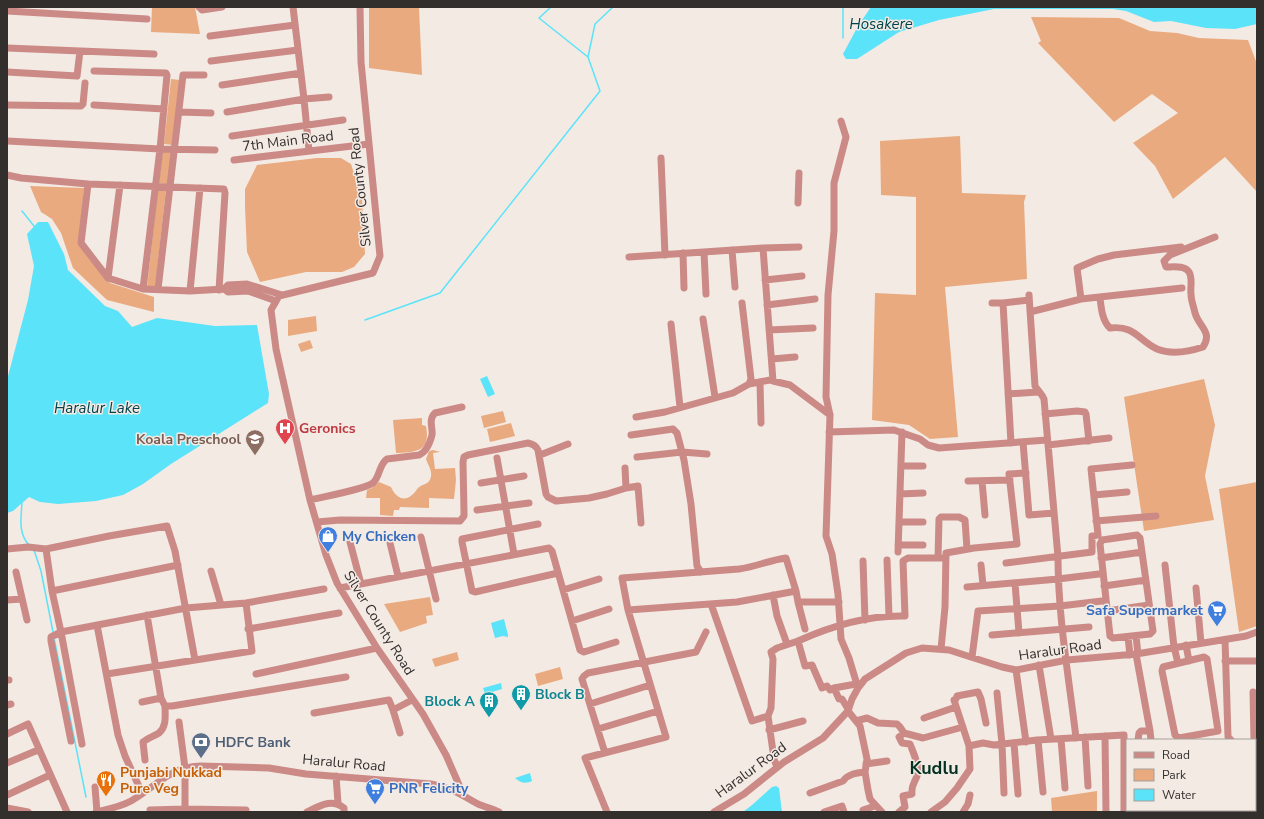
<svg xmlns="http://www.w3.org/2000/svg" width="1264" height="819" font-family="'Nunito Sans',sans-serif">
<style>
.green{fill:#eaaa7f}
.water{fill:#5be3f9}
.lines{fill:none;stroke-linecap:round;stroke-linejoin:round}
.stream{stroke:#5be3f9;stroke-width:1.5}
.minor{stroke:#cc8a86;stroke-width:7}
.labels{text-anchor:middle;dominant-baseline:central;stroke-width:3;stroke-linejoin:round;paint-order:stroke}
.street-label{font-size:14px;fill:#332f2d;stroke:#f3eae4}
.health-label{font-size:14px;font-weight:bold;fill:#be3a42;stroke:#f3eae4;text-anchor:start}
.education-label{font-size:14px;font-weight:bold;fill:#785e54;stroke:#f3eae4;text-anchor:end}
.shop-label{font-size:14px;font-weight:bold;fill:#366cbe;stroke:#f3eae4;text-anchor:start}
.culture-label{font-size:14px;font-weight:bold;fill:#0d838f;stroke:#f3eae4;text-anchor:start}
.service-label{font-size:14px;font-weight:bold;fill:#4e5e75;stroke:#f3eae4;text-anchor:start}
.food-label{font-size:14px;font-weight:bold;fill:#c56008;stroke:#f3eae4;text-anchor:start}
.water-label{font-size:15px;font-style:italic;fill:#00424b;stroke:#f3eae4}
.district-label{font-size:18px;font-weight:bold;fill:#023322;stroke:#f3eae4}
</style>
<rect width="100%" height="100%" fill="#f3eae4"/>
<path class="green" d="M152,7h43l5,27 -49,-2z
M369,7h50l3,68 -53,-7z
M1031,17l88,1 31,13 27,2 22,5 49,2 9,24v128l-32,-35 -52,42 -18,-33 -22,-23 45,-30 -26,-19 -38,28 -76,-79 3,-2z
M171,79l9,1 -7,65 -9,-1z
M960,136l2,57 64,2 -2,7 3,77 -82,8 13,150 -28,2 -21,-14 -37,-5 3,-127 41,2v-98l-35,-2 -1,-54z
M163,150l8,1 -3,33 -9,-1z
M317,158h24l10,6 11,34 3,56 -11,13 -12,5h-36l-46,10 -13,-30 -2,-45v-18l12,-24z
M30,186l54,2 -5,54 31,41 44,14v15l-47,-12 -34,-32 -12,-35 -9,-14 -11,-7z
M158,189l8,1 -11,98 -8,-1z
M316,316l1,15 -29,5v-16z
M310,340l3,8 -12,4 -3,-8z
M1204,379l11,46 -10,51 9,44 -70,11 -20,-134z
M503,411l3,11 -22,6 -3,-12z
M422,418v7l4,1c5,26 -10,26 -30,27l-3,-33z
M511,423l4,13 -25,6 -3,-13z
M433,450l7,2 -7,1 2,16 20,-1 1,12 -2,19 -25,-1v10l-29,-1 -1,3h-5l-1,6 -13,-1v-17h-14l1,-8 5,-2 7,-6 12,5c4,9 12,16 21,8 3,-2 4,-5 6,-7 5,-5 12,-3 13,-12 1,-6 -3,-11 -5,-17l3,-8z
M1257,482v144l-18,6 -20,-143z
M430,597l3,18 -7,1 1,7 -27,9 -16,-28z
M457,652l2,8 -24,7 -3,-8z
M560,667l3,12 -25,7 -3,-12z
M1097,791v21h-45l-1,-14z"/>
<path class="water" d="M871,7h386v17l-22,5 -29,-1 -35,-7 -17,1 -28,-11 -13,-2h-119l-55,11 -40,12 -42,27h-11l-3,-5 15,-28z
M38,222h10l16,32 4,16 37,36 13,5 14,16 25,-9 58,8 42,-1 12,69 -1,9 -97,61 -28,20 -20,11 -27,6 -38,3 -18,-2 -11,-5 -16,14 -6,2v-133l21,-80 6,-34 -7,-32z
M487,376l8,18 -7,3 -8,-18z
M504,619l4,16v2l-5,-1 -8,2 -4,-15z
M501,683l1,6 -17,5 -2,-6z
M530,773l2,8c-6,3 -12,2 -17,-3z
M776,786l3,2 3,24h-39l9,-7 20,-18z"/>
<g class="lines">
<path class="stream" d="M843,38v-31
M588,57l7,-33 18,-17
M22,211l12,15
M365,320l75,-27 160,-202 -12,-34 -49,-39 12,-11
M22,503c-1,15 -4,30 7,42
M34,550l7,21 12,61
M54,638l32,159"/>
<path class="minor" d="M199,7l3,3 20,-3
M293,7l11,92 5,52
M360,7l1,55 19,194 -7,17 -94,23 -8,14 5,39 34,151 16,55 11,28 40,65 46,66 23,41 17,39
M7,11l140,8
M210,36l85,-11
M7,48l147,6
M211,61l87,-11
M94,71l72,2 1,2 -7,74 -17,140
M7,72l70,4 3,-25
M222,85l79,-12
M7,105l74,1 2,-2 2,-21
M94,105l70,4
M179,112l32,1
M227,112l77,-13 25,-2
M841,121l5,16 -12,46v48l-6,64 -2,102 4,18 -4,121 6,18 6,40 3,45 8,19 9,30
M232,136l111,-16
M7,141l153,8 55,1
M661,158l4,97
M234,160l135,-16
M7,175l14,3 67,6
M798,203l1,-30
M763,248l36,-1
M732,250l3,37
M704,252l2,42
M683,253l1,35
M629,257l134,-9 10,133 17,4 40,30
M108,278l12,-93
M765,280l37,-4
M158,289l25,-214h21
M224,289l4,-4 19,-1 35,11
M219,290l6,-97 -1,-4 -136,-5 -7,59 27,35 35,11 47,2 34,-2 4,3 20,-1 28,10
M190,291l10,-103
M1029,295l6,91c3,5 7,8 9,13l14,158c0,61 11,121 18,181
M1100,297c1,10 2,24 10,31 25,-3 28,12 47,21 15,6 31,3 46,-2 10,-15 -4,-20 -8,-34 -1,-6 -4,-12 -4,-19 -1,-6 2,-16 -2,-22 -4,-7 -16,-5 -23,-5l-2,-6 6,-6 45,-18
M1081,299l-4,-31 21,-9 16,-4 67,-8
M742,303l9,76 -2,5
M992,303h11
M767,305l48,-6
M1030,312l51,-13 101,-11
M703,319l12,78
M671,324l9,83
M769,330l44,-2
M772,359l23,-2
M760,382l1,41
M1008,394l30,-2
M1045,414l32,-3 8,1 1,2 3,27
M636,417l29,-5 68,-19 16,-9 21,-4 3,1
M829,432l65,-2 26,9 8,6 11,3 108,-8
M631,435l42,-6 4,4 7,27 7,44 6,62 4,6
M1023,442l6,73 25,-2
M1011,443l-8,-140 26,-3
M1048,445l61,-7
M540,455l28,-11
M637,457l45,-5 25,2
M497,458l17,96
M901,466h22
M625,468l1,20
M968,481l42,-1
M982,481l3,34
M481,483l43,-7
M900,494l23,-1
M1094,495l33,-3
M310,500c12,-3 56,-11 63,-17 7,-6 6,-19 14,-24l32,-4c7,-3 11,-12 13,-20 1,-8 -4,-15 3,-22l27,-6
M477,510l52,-7
M1096,521l60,-5
M317,522l23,-2 120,1 4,-5v-4l-1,-50 1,-5 4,-2 60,-12c5,1 8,3 10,7l8,44 2,3 8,4 33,-3 18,-4 19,-6 12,-2 3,37
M899,522h24
M538,524l-76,15v3l10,49 3,1 83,-19
M1137,535l3,3 13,93 -3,3 -37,4 -3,-2 -10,-92 2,-4z
M421,537l15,62
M350,542l11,42
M390,543l8,33
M898,545h25
M7,549l21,-2 18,2 63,-13 58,-10 8,25 20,109
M46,549l6,42 9,41 21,112
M898,552l4,-120
M938,558l1,-39 2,-2h18l6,3 2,29
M1101,558l41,-6
M887,560l2,56
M863,561l2,59
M1006,563l86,-11v-16l6,-1 -7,-66 41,-4
M981,565l2,20
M1165,565l9,82 4,16
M211,571l10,34
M16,572l11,48
M1015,583l4,50
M1104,586l42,-6
M967,587l91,-8 41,-5
M340,588l209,-40 3,3 28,99 4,2 32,-10
M1196,588l5,55
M563,590l36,-11
M52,591l126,-26
M796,591l2,11h41
M773,595l4,21 10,28
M7,600l15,-1
M798,602l7,27
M711,604l41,117 16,-5 6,43 3,8
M1107,611l42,-6
M147,615l14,83 4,8h7l174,-29
M572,621l37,-12
M97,625l21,110 7,21 17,37
M248,629l91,-16
M992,635l97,-8
M1136,636l2,18
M1128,637l2,18
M1225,640l3,97 3,3
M798,641c33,-15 70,-26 107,-25l-2,-55 5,-3h38
M1186,645l3,16
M941,649l4,-42 1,-54 28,-5 43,-4 -8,-70 17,-1
M1136,654l14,77 1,9
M972,657l6,-46 82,-5 42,-5
M1204,657l3,2 11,72 -39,7 -4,-3 -13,-64 1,-4z
M1225,661h31
M1039,665l12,74
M1016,670l10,72
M107,674l145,-23 -6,-48
M256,674l121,-26
M7,680h2
M834,688l22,-4
M1253,692l1,48
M997,693l5,51 2,49
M142,702l19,-4
M590,704l60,-19
M7,705l4,-1
M393,710l7,23
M848,711l12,15 7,33 -2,13 3,18 2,9 12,13
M314,713l75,-13 4,10 19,-10
M768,716l3,-8 2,-49 -2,-7 6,-4 21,-7 7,25 7,-1 10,23 5,-2 3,4 4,-2 5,11h3l6,10
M924,718l32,-11
M856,721l11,-3 11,5 19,1 3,3 4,6 19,5 40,-11
M179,722l6,46v44
M598,729l60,-18
M769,730l34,-9
M7,734l21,-10 39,88
M1105,736l1,76
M1085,737l3,49
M1061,739l4,49
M1038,740l5,52
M1138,740l1,-7 2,-2h9
M71,741l-20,-100v-4l10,-5 125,-24 60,-5 78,-14
M1014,743l4,51
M969,746l14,-3 11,2 43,-5 87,-5v77
M605,753l-23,-74 2,-3 4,-3 108,-21 10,-20
M145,760l-2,-18c5,-4 11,-6 16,-9 8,-7 6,-18 6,-27
M7,763l31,-13
M866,764l21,-3
M336,776l2,27
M95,787l2,25
M810,793l33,-12c5,-7 13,-8 22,-9
M7,795l43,-20
M7,808l21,4
M150,810l35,-1 61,1v2
M863,810l12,-4
M1154,810v2
M1210,810v2
M96,812c12,-3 24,-5 35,-11 26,-15 38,-34 70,-35l68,2 37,6 125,10c21,4 29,10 47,20 7,3 15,5 21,8
M307,812c13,-6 24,-14 37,-4v4
M607,812l-22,-54 81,-21 -38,-127 109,-8 59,-11 -10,-33c-16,2 -31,9 -47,11l-117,9 6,32
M714,812l30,-18 40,-32 39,-24 25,-27 4,-12 6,-11 7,-9 41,-26 16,-5 27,2 53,17 14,3 51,-10 69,-6 110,-18 11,-4
M824,812l18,-6 2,6
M899,812l6,-5 -2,-11 9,-2c-1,-9 2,-10 5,-18 3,-10 -4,-24 -7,-32l-8,-1 -3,-6 5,-4
M931,812l14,-10 12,-14 13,-19 -1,-23 -15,-46 2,-1 1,-3 21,-4 3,7 5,24
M963,812l5,-8 2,-9"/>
</g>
<defs>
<g id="hospital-pin" transform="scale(1)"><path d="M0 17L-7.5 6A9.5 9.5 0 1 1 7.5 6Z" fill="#e0444e" stroke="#f3eae4"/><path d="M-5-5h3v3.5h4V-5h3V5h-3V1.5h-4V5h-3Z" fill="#fff"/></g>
<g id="school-pin" transform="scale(1)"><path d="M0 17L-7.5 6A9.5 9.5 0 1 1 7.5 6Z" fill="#8d6e63" stroke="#f3eae4"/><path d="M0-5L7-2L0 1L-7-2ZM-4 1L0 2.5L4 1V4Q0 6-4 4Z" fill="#fff"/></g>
<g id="shop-pin" transform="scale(1)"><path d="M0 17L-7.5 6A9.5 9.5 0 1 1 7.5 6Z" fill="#3f7fe0" stroke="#f3eae4"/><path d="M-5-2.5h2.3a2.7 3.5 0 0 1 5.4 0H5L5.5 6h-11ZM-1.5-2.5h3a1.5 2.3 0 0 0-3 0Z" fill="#fff"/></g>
<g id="supermarket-pin" transform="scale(1)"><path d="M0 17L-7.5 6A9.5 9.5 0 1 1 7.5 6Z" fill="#3f7fe0" stroke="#f3eae4"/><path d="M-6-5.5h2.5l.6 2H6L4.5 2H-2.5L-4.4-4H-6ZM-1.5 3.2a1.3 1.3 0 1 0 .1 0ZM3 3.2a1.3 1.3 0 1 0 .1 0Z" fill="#fff"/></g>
<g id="building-pin" transform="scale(1)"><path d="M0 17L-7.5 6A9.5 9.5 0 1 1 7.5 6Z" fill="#0f9aa8" stroke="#f3eae4"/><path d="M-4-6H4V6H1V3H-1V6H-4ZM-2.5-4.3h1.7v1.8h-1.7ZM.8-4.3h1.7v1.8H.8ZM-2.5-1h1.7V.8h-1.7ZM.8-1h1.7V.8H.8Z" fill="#fff"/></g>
<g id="bank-pin" transform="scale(1)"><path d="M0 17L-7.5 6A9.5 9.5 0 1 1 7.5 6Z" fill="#5c6f8a" stroke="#f3eae4"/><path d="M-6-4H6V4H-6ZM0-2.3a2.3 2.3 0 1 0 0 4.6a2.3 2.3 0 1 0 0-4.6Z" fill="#fff"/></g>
<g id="restaurant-pin" transform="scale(1)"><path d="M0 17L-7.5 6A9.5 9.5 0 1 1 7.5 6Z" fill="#e8710a" stroke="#f3eae4"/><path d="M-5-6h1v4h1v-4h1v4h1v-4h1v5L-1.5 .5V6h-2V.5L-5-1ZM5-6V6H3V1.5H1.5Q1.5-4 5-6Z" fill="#fff"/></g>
</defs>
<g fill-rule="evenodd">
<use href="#hospital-pin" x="285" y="428"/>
<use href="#school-pin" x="255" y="439"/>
<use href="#shop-pin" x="328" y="536"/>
<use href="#supermarket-pin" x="1217" y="610"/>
<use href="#building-pin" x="521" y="694"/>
<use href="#building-pin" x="489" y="701"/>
<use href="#bank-pin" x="201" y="742"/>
<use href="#restaurant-pin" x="106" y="780"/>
<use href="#supermarket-pin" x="375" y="788"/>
</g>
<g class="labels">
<g class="street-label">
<text transform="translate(288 141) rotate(-7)">7th Main Road</text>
<text transform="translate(360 187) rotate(-96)">Silver County Road</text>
<text transform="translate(379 623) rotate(58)">Silver County Road</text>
<text transform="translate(1060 650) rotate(-8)">Haralur Road</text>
<text transform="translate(344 763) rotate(5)">Haralur Road</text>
<text transform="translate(751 770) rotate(-36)">Haralur Road</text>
</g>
<g class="health-label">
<text x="299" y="428">Geronics</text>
</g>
<g class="education-label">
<text x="241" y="439">Koala Preschool</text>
</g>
<g class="shop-label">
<text x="342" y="536">My Chicken</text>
<text x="1203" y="610" text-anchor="end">Safa Supermarket</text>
<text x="389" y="788">PNR Felicity</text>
</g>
<g class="culture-label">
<text x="535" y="694">Block B</text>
<text x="475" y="701" text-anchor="end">Block A</text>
</g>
<g class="service-label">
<text x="215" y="742">HDFC Bank</text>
</g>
<g class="food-label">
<text x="120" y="772">Punjabi Nukkad<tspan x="120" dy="16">Pure Veg</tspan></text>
</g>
<g class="water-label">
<text x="881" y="24">Hosakere</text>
<text x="97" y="408">Haralur Lake</text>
</g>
<g class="district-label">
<text x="934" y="768">Kudlu</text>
</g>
</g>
<rect width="1264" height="819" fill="none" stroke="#332f2d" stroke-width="16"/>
<rect x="1126" y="739" width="130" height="72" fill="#f3eae4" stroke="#a69f9b"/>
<rect x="1134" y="752" width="20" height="6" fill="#cc8a86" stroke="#a69f9b"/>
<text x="1162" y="759" font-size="12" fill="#332f2d">Road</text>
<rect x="1134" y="769" width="20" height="12" fill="#eaaa7f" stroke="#a69f9b"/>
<text x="1162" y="779" font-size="12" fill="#332f2d">Park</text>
<rect x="1134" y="789" width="20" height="12" fill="#5be3f9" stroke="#a69f9b"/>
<text x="1162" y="799" font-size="12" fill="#332f2d">Water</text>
</svg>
